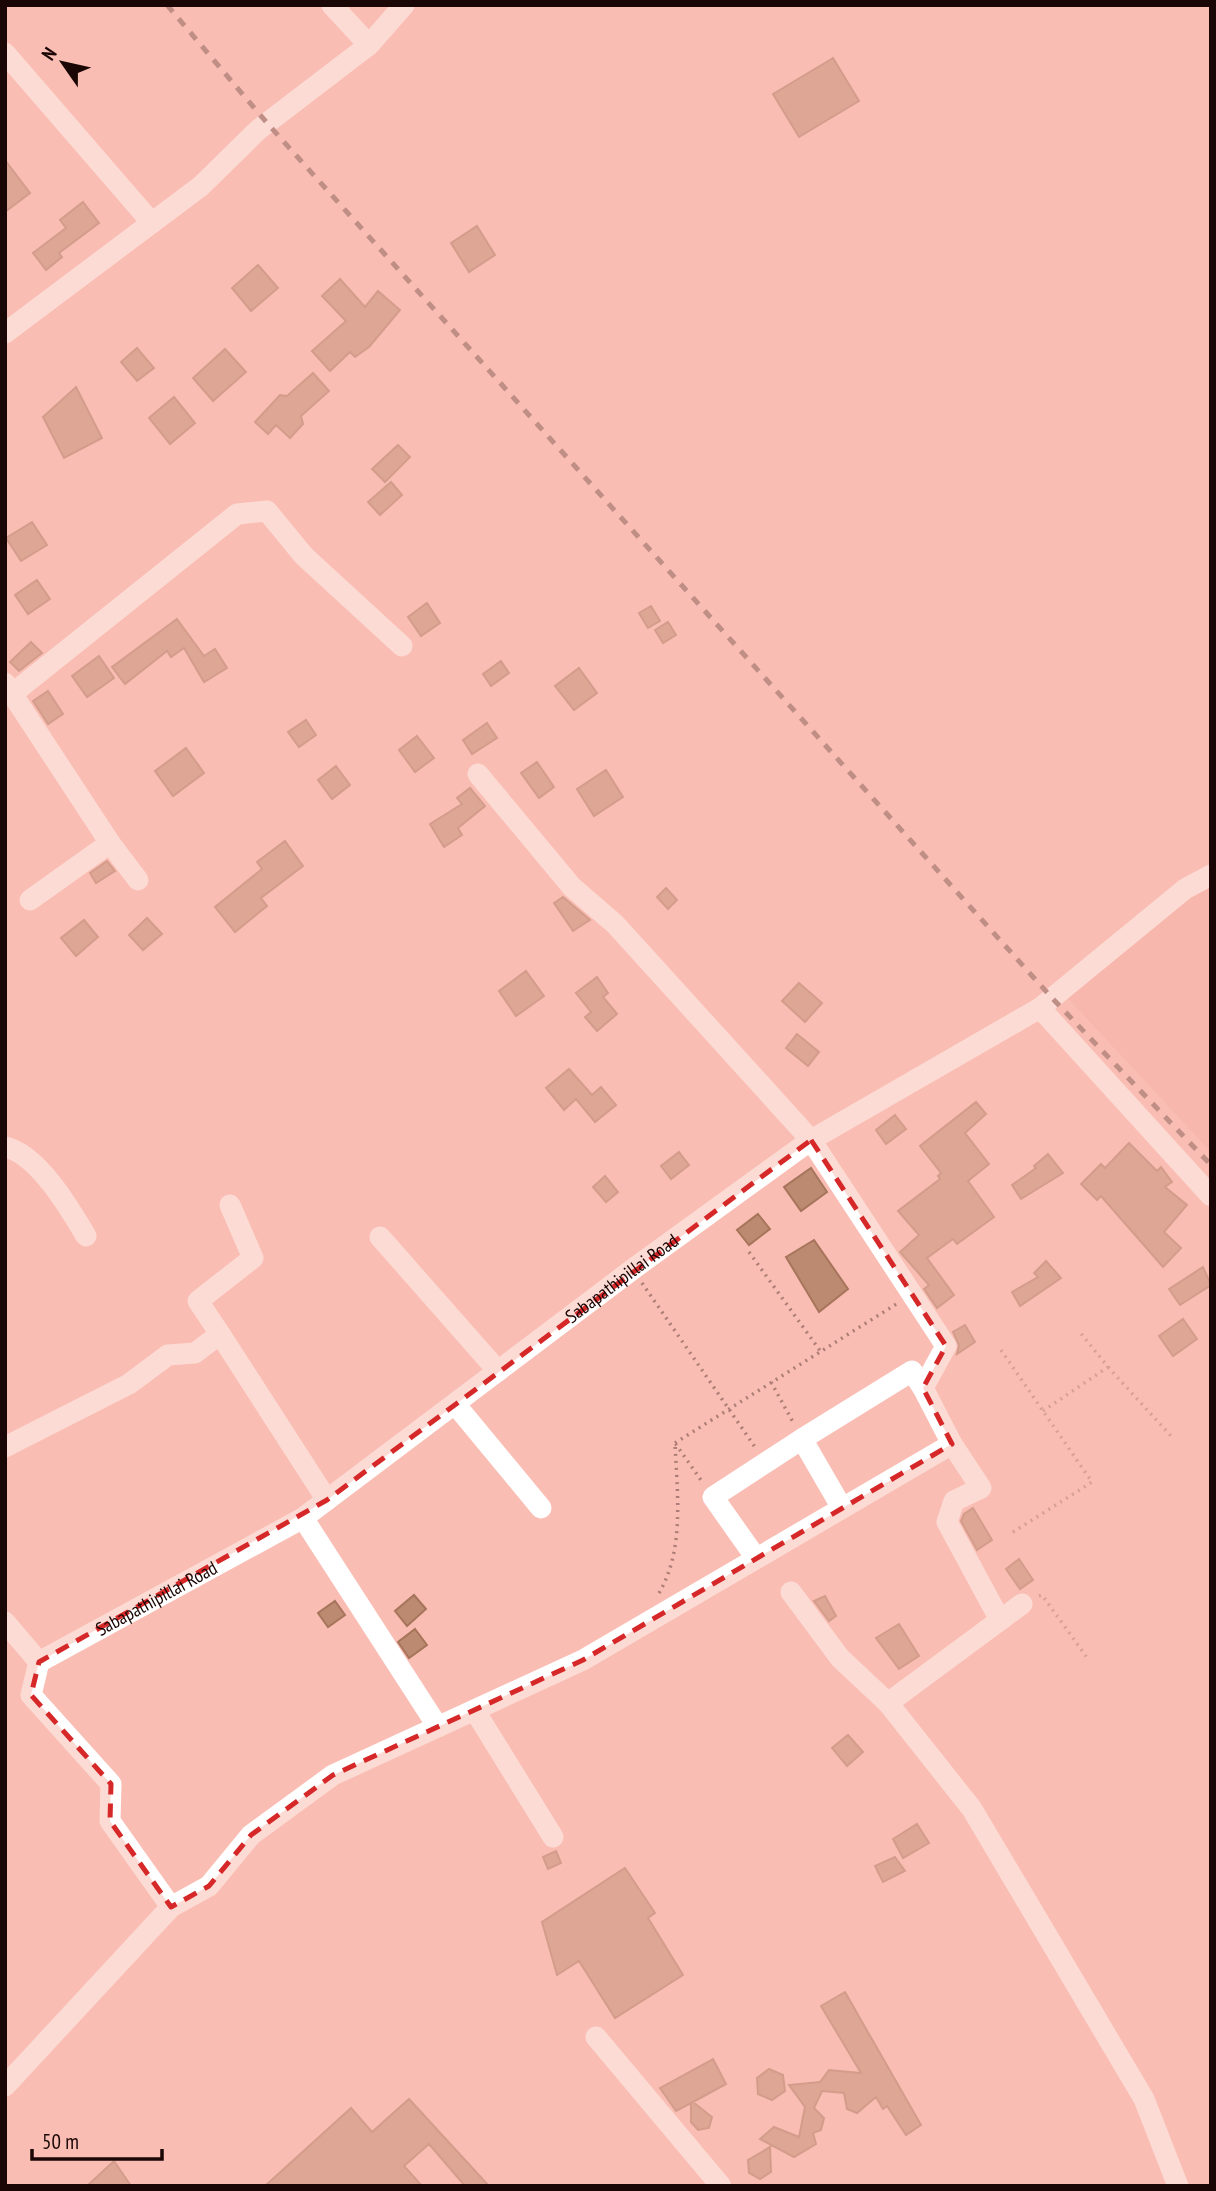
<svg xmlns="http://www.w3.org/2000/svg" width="1216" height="2191" font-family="'PT Sans Narrow',sans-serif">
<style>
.built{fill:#f3afa5}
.building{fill:#bc8a70;stroke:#a6755b;stroke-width:2}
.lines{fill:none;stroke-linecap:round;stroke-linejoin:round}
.path{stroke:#ad7e77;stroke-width:3.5;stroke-dasharray:2 5;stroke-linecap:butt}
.minor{stroke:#fff;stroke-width:21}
.rail{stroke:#79544f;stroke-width:5;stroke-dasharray:9 9;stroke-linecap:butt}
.marked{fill:none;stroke:#d62828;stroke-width:5;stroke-dasharray:14 9;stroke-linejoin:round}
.labels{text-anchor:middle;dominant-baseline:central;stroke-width:5;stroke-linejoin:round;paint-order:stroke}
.street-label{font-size:19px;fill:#1a0705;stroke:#fabdb3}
</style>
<rect width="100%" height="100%" fill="#fabdb3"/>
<path class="built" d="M1211,879v273l-148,-159z"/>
<path class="building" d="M833,58l26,43 -60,36 -26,-43z
M5,160l25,33 -25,19z
M83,202l16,21 -40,30 3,4 -16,13 -13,-17 33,-25 -6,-8z
M477,226l18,29 -26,17 -18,-29z
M258,265l20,23 -27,23 -19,-23z
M340,279l25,28 13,-16 22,19 -31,37 -14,10 -5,-5 -20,19 -18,-20 34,-30 -24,-25z
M137,348l17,20 -17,13 -16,-19z
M225,349l21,23 -33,29 -20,-23z
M313,373l16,18 -28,25 2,8 -13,14 -14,-13 -8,9 -13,-12 25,-27 7,1z
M76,387l26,51 -38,20 -21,-41z
M174,397l21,26 -25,21 -21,-26z
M398,445l12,12 -25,25 -13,-13z
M391,482l11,13 -22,20 -12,-13z
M32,522l15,23 -26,16 -15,-23z
M37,580l13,19 -22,15 -13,-19z
M427,603l13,20 -19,13 -13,-19z
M651,606l9,15 -12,7 -9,-15z
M177,619l27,37 11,-7 12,19 -23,14 -20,-34 -13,9 -4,-6 -42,33 -13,-17z
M668,622l8,13 -13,8 -8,-13z
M31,642l11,11 -23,18 -9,-9z
M99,656l15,22 -27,19 -15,-21z
M501,661l8,12 -18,13 -8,-12z
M579,668l18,25 -23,17 -19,-24z
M48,691l15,23 -15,10 -15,-23z
M306,720l10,15 -17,12 -11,-15z
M487,723l10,15 -25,16 -9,-14z
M417,736l17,22 -19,14 -16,-22z
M186,748l18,25 -31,23 -18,-25z
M537,762l17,25 -15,11 -18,-25z
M336,766l14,19 -18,14 -14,-19z
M606,770l17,27 -29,19 -17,-27z
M470,788l15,18 -27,22 4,7 -18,12 -14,-23 32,-20 -5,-6z
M285,841l18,25 -42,32 6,8 -32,26 -20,-25 47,-38 -5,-7z
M107,861l8,10 -19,12 -6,-10z
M666,888l11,12 -9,9 -11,-12z
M563,897l27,23 -17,11 -19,-28z
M147,918l15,16 -19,16 -14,-15z
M84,920l14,17 -22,19 -15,-18z
M526,971l18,25 -28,20 -17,-25z
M597,977l11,16 -5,4 14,17 -20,17 -12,-14 6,-5 -15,-19z
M799,983l23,20 -17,19 -23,-21z
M797,1034l22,18 -11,14 -22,-18z
M569,1069l23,26 9,-8 15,18 -21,17 -19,-23 -12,11 -18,-22z
M976,1102l10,12 -21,19 24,31 -21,17 26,36 -37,27 -4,-5 -26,19 27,37 -17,13 -13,-19 5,-4 -29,-33 19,-17 -21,-24 42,-32 -2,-3 3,-3 -21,-27z
M895,1115l11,14 -20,15 -10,-14z
M1129,1143l28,28 4,-4 11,15 -7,5 22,18 -23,27 17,16 -18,19 -62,-71 -4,4 -16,-16 20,-20 4,4z
M679,1152l10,13 -18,14 -10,-13z
M1048,1154l15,19 -42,26 -9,-14 24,-17 -2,-2z
M811,1168l16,24 -26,19 -17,-24z
M605,1176l13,16 -12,10 -13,-15z
M758,1214l12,15 -21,16 -12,-15z
M814,1240l34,49 -29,23 -33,-55z
M1046,1261l15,17 -41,28 -8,-14 26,-15 -4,-4z
M1203,1267l8,18 -31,20 -11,-16z
M1183,1319l14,20 -24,17 -14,-20z
M965,1325l10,17 -18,12 2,-9 -6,-13z
M973,1508l19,32 -15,10 -16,-29 3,-7z
M1019,1559l14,21 -13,9 -14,-20z
M414,1595l12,14 -19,17 -12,-15z
M825,1596l11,20 -7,5 -15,-20z
M335,1601l10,14 -17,12 -10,-14z
M899,1624l20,32 -20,13 -23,-31z
M415,1629l12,16 -18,13 -11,-16z
M848,1735l15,17 -16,14 -15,-18z
M917,1824l12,19 -26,15 -10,-19z
M556,1851l5,12 -13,6 -5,-12z
M895,1857l10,14 -22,11 -8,-16z
M625,1868l30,45 -7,5 35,57 -68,43 -36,-57 -22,14 -15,-53z
M845,1992l76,133 -15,10 -19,-29 -4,3 -7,-12 -19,16 -10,-4 -3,-16 -22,-2 -8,17 10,10 -3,12 -8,3 3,11 -22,13 -34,-18 14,-12 25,10 6,-30 -16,-22 31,-3 9,-12 32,3 -40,-67z
M713,2059l13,25 -33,18 19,15 -3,11 -11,2 -7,-8v-19l-15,8 -16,-23z
M769,2069l14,6 2,16 -13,9 -14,-6 -1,-16z
M409,2099l80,87h-24l-36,-42 -25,22 18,20h-157l86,-78 21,24z
M770,2147l1,25 -11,7 -11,-6 -1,-13z
M114,2161l17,25h-44z"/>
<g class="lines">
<path class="path" d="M749,1252l72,100
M642,1283l113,164
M1001,1350l91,132 -82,52
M1108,1367l63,69
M771,1382l23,42
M1043,1411l65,-44 -29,-36
M675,1443l223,-140
M659,1593c26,-44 18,-101 16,-150l28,40
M1039,1596l3,-1 46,64"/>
<g class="minor">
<path d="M369,45l35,-40"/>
<path d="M5,53l147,170"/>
<path d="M5,333l196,-147 57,-56 111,-85 -37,-40"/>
<path d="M5,683l105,160 -80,57"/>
<path d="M12,694l225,-180 30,-3 37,45 98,90"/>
<path d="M110,843l28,37"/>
<path d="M1040,1008l145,-119 26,-14"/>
<path d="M5,1147c33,7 65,62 81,89"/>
<path d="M380,1237l118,134"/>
<path d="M220,1334l-22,-33 55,-43 -23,-53"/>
<path d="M455,1404l86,104"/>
<path d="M952,1444l29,44 -27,13 -7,21 53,98"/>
<path d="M5,1447l124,-63 39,-29 27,-2 25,-19 107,166"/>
<path d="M842,1508l-40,-69 110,-68 11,17"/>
<path d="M303,1518l135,209"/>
<path d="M756,1558l-43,-61 89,-58"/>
<path d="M791,1592l49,66 48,45 84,106 172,290 34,87"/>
<path id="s1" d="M5,1622l34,40 264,-144 330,-249 178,-129 229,-132 171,188"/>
<path d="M39,1662l-8,33 80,89 -1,37 61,86"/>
<path d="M888,1703l134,-99"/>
<path d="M475,1711l78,126"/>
<path d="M596,2037l125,149"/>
<path d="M5,2086l166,-179 38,-21 42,-51 82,-60 250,-115 369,-216 -29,-56 23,-42 -135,-206 -196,-216 -43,-37 -94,-113"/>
</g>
<path class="rail" d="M167,5l100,118 785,875 159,167"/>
</g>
<path d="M0 0H1216V2191H0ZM811,1140l135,206 -23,42 29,56 -369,216 -250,115 -82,60 -42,51 -38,21 -61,-86 1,-37 -80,-89 8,-33 288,-162z" fill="#fabdb3" fill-opacity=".55" fill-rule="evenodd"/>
<path class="marked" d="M811,1140l135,206 -23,42 29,56 -369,216 -250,115 -82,60 -42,51 -38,21 -61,-86 1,-37 -80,-89 8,-33 288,-162z"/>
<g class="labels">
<g class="street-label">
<text stroke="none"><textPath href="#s1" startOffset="752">Sabapathipillai Road</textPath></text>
<text stroke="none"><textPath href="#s1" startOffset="186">Sabapathipillai Road</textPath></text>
</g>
</g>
<rect width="1216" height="2191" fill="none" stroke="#1a0705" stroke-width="14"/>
<g transform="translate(63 63) rotate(304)" stroke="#fabdb3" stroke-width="5" paint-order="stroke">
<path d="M0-5L12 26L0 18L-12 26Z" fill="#1a0705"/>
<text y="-10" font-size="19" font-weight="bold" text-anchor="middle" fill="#1a0705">N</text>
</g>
<path d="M32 2149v10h130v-10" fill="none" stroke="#1a0705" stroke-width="3.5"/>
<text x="42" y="2149" font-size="21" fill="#1a0705" stroke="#fabdb3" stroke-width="5" paint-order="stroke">50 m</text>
</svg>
